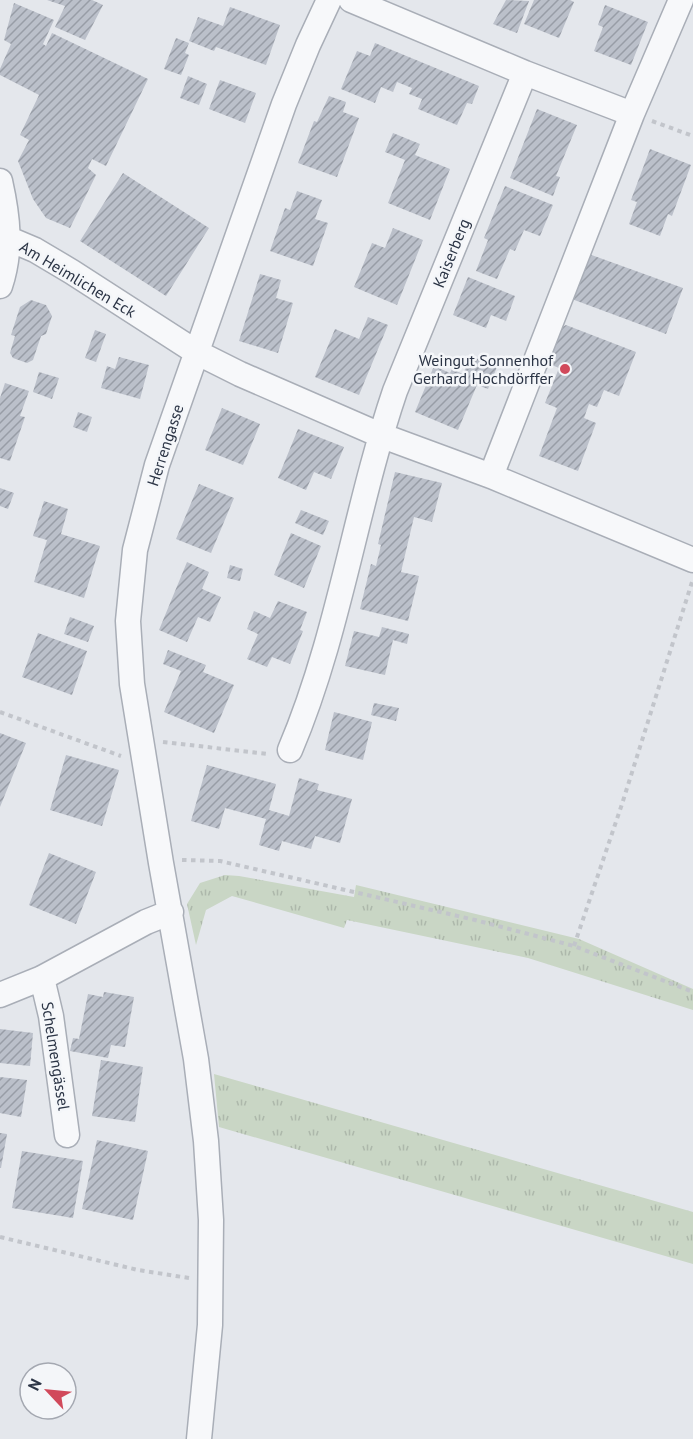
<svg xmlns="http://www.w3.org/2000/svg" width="693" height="1439" font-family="'PT Sans',sans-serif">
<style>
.grass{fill:url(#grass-tufts)}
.building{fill:url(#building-hatch)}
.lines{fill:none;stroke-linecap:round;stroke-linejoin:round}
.minor-casing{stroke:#a9aeb7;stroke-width:27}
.path{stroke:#c2c5cb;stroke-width:4;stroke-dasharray:4.5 4.5;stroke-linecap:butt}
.minor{stroke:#f7f8fa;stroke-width:24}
.poi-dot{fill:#d1495b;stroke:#f4f6f9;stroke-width:2}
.labels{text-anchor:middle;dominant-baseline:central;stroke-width:5;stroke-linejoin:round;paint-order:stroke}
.street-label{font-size:16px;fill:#2b3445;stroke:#f4f6f9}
.poi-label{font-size:16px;fill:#2b3445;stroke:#f4f6f9;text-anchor:end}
</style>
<defs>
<pattern id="grass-tufts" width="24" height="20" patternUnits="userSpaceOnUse" patternTransform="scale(1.5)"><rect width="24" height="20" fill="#c9d6c5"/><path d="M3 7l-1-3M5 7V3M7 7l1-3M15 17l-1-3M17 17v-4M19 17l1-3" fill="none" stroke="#adb8ab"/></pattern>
<pattern id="building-hatch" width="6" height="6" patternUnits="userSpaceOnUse" patternTransform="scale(1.5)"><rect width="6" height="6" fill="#bbc0ca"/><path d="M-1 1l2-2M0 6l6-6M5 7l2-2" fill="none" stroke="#989da6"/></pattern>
</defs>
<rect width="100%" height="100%" fill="#e4e7ec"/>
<path class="grass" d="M225,875l14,1 115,21 2,-12 223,54 114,50v21l-165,-52 -181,-38 -3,8 -112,-32 -26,14 -10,35 -9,-41 13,-21z
M214,1074l479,138v52l-474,-137z"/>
<path class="building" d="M47,0h45l11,5 -18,35 -30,-13 10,-21z
M506,0l23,1 -12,32 -24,-9z
M534,0h36l4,2 -15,36 -35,-14z
M14,3l40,17 -11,24 3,2 6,-13 96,46 -42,87 -14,-7 -4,9 8,7 -26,53 -24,-10 -13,-19 -15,-38 11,-21 -9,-5 19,-40 -39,-20v-6l11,-25 -7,-4z
M605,5l43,17 -17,43 -37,-14 9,-24 -5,-2z
M230,7l50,18 -14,40 -50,-18 -2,4 -25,-10 9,-24 25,9z
M176,38l13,5 -4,10 4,2 -8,20 -17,-6z
M375,43l104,43 -7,18 -5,-1 -10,22 -39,-16 4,-10 -13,-5 3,-6 -15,-6 -4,10 -12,-5 -6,16 -34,-14 16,-38 13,5z
M188,76l19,8 -8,21 -19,-7z
M220,80l36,13 -11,30 -36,-14z
M329,96l17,6 -3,10 16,6 -22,59 -39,-14 16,-42 3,1z
M537,109l40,16 -21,51 4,1 -7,19 -43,-18z
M393,133l27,11 -5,11 35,14 -20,51 -42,-17 17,-43 -20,-8z
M650,149l41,16 -19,51 -4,-2 -8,22 -31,-12 8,-22 -6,-2z
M123,173l86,55 -43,68 -86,-55z
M505,186l48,19 -13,31 -16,-6 -9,21 -5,-2 -13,30 -21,-8 12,-31 -4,-2z
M297,191l25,9 -7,19 13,4 -15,43 -43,-15 15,-43 5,2z
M393,228l30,12 -26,65 -43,-18 18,-44 13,5z
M586,253l97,35 -17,46 -97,-36z
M260,274l21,6 -5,18 17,5 -15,50 -39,-12z
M468,277l47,19 -9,25 -15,-6 -5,13 -33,-13z
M31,300l15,5 6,11 -6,18 -5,2 -8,24 -6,3 -14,-5 -3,-5 5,-17 -4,-1 9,-28z
M368,317l20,8 -29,70 -44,-18 20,-48 24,10z
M566,325l70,27 -17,44 -15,-6 -7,17 -8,-3 -5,14 12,5 -18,48 -39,-15 18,-48 -12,-5 14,-35 -12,-5 13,-35z
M95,330l11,4 -10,28 -11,-4z
M471,356l26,11 -9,22 -11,-4 -19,45 -43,-18 19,-46 16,7 2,-4 11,5z
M119,357l30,8 -9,34 -39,-11 6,-22 8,3z
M39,372l20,6 -7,21 -19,-7z
M5,383l24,8 -9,25 5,1 -15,44 -10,-3v-60z
M222,408l38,16 -17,41 -38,-15z
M78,412l14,5 -5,15 -14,-5z
M298,429l46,18 -13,32 -17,-7 -8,18 -28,-12z
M395,472l47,11 -10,39 -18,-5 -13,55 18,4 -11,45 -48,-12 11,-45 5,2 5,-21 -3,-1z
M199,484l35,14 -23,55 -35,-14z
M0,488l14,5 -6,16 -8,-3z
M44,501l24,8 -7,25 39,12 -16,52 -50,-16 13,-42 -14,-4z
M301,510l28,11 -6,14 -28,-12z
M291,533l30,13 -17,42 -30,-13z
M187,562l22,10 -7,17 19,8 -11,25 -12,-5 -11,25 -28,-12z
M230,565l13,4 -3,12 -13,-3z
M278,601l29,11 -7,18 3,1 -13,33 -18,-7 -5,10 -20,-8 11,-25 -11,-5 7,-18 16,7z
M70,617l24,9 -6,16 -24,-8z
M382,627l27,7 -2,10 -14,-4 -8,35 -40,-9 9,-35 25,6z
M38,633l49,18 -15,44 -50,-18z
M168,650l38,15 -3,7 31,13 -20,48 -50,-21 17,-41 -18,-7z
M374,703l25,5 -3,13 -25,-6z
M334,712l38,10 -9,38 -38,-10z
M0,733l26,10 -26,64z
M66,755l53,15 -17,56 -52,-16z
M207,765l69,19 -7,26 20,6 10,-38 20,6 -2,6 35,9 -12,44 -25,-7 -4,13 -29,-8 -3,10 -20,-6 7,-26 -41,-11 -6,21 -28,-8z
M49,853l47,19 -20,52 -47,-19z
M104,992l30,5 -9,50 -14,-2 -3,13 -38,-7 3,-13 6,1 9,-45 15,3z
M0,1029l33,4 -3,33 -30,-3z
M101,1060l42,7 -8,55 -43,-6z
M0,1077l27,3 -6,37 -21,-4z
M0,1133l7,1 -6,34h-1z
M97,1140l51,11 -15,69 -51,-11z
M22,1151l61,10 -10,57 -61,-10z"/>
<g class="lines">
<g class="minor-casing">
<path id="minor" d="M351,0l174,73 107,41
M0,181c8,36 12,69 0,105
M9,239l26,11 37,22 124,80 44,22 140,61 111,41 202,84
M491,476l141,-362 49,-114
M290,750c49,-115 65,-241 105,-359l130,-318
M42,978l9,38 16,119
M0,995l42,-17 104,-56 25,-10
M199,1439l11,-114 1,-105 -5,-79 -10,-82 -35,-196 -29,-179 -4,-63 7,-71 22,-85 127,-361 24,-59 21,-45"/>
</g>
<path class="path" d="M652,121l41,15
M0,712l121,44
M163,742l105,12
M182,860l38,1 255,59 99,26 119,46
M574,946l48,-142 70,-222
M0,1237l138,33 51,8"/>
<use href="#minor" class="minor"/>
</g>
<circle class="poi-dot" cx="565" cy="369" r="6"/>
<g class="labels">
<g class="street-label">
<text transform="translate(451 253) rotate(-68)">Kaiserberg</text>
<text transform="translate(78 279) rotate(31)">Am Heimlichen Eck</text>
<text transform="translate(165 445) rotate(-72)">Herrengasse</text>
<text transform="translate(56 1056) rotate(81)">Schelmengässel</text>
</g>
<g class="poi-label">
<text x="553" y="360">Weingut Sonnenhof<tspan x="553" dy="18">Gerhard Hochdörffer</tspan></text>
</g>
</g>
<g transform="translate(48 1391) rotate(296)"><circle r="28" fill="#f4f6f9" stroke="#a4a8b1" stroke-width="1.5"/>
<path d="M0-4.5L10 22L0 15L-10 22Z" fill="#d1495b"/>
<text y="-9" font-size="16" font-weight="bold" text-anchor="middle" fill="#2b3445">N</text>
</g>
</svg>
